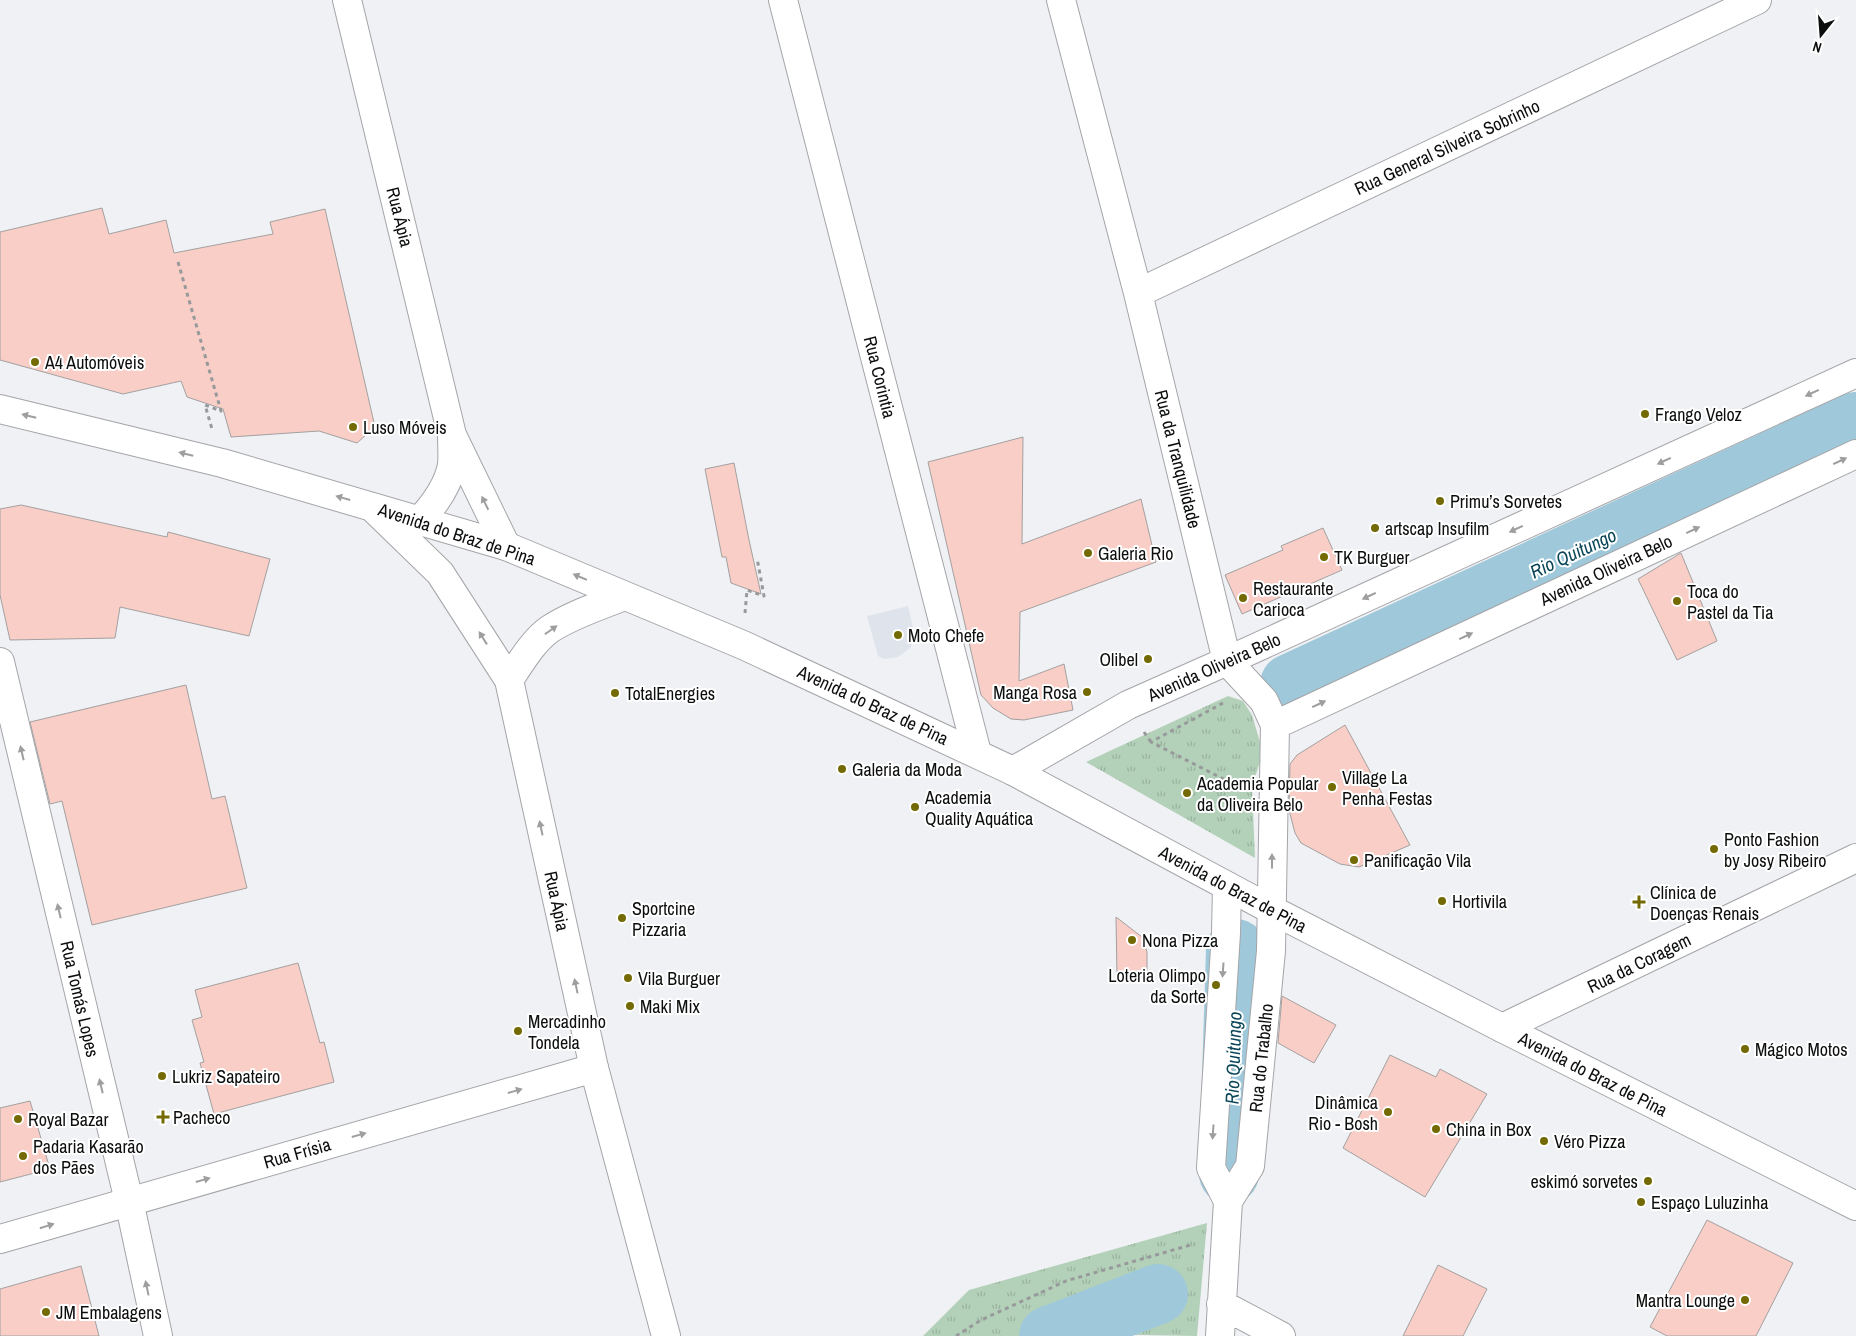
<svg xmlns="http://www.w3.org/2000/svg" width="1856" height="1336" font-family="'Archivo Narrow',sans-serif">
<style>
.built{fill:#dfe4ec}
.grass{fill:url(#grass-tufts)}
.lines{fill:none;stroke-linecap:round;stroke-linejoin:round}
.river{stroke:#9fc9da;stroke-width:60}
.building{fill:#f9cec7;stroke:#a3a0a0}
.minor-casing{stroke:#a4a5a8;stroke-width:30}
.major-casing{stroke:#a4a5a8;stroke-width:30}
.path{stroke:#98999b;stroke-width:3;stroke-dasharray:4 4;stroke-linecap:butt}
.minor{stroke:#fff;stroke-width:28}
.major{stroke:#fff;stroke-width:28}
.oneway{fill:#9e9e9e}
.poi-dot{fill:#736a03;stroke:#fff;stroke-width:2}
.labels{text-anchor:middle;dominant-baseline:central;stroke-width:4;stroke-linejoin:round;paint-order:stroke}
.street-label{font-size:18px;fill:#0c0d0d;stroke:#fff}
.poi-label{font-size:18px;fill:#0c0d0d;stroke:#fff;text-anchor:start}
.water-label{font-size:19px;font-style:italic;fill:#0a4658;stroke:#fff}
</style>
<defs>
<pattern id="grass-tufts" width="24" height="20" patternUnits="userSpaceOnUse" patternTransform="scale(1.25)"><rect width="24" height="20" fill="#b3d1b9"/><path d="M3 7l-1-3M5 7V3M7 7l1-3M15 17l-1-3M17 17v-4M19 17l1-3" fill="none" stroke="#99b29e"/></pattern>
</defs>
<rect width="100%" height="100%" fill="#f0f1f4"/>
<path class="built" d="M908,606l6,26v8l-4,8 -12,9 -14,2 -6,-3 -11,-40z"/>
<path class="grass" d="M1228,696l15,5 9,14 11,37 -11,35 3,71 -169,-96z
M1207,1223l-10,113 -114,-2 -4,2h-156l46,-46z"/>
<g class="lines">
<path class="river" d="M1290,684l566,-262
M1229,1174l7,-225
M1049,1336l109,-42"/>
</g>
<path class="building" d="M102,208l7,26 57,-14 8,33 99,-19 -3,-12 55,-13 50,218 -18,16 -38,-12 -88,6 -8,-28 -36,-12 -6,-16 -58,13 -123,-34v-128z
M1023,437l-1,107 119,-45 15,63 -136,50 -1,69 45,-17 9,46 -49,10 -13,-1 -18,-11 -12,-13 -53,-233z
M734,463l15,77 12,54 -30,-11 -5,-26h-4l-17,-88z
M21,505l146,32 1,-5 102,27 -21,77 -129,-29 -5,31 -105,2 -10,-45v-86z
M1323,528l19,42 -100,44 -17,-39 58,-25 -2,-4z
M1681,553l36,88 -40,19 -39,-81z
M186,685l26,114 13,-3 22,92 -155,37 -30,-124 -12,3 -20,-82z
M1345,725l65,120 -51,22 -19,-3 -39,-21 -6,-10 -6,-23 1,-46 7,-9z
M1116,917l26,20 5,15v25h-30z
M298,963l22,80 4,-1 10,40 -120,32 -14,-51 4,-1 -12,-42 10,-3 -7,-27z
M1282,996l54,29 -22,38 -36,-20z
M1390,1055l46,22 4,-8 47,25 -62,103 -82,-49z
M30,1101l20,68 -50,13v-74z
M1707,1220l86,43 -37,73h-89l-17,-9z
M1438,1265l49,24 -24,47h-60z
M81,1266l18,70h-99v-47z"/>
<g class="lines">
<g class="minor-casing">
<path id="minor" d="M347,0l105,435 54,111
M783,0l194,753
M1061,0l77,293 89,368 37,40 11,24 -4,226 -21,215 -22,35 -8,135
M1138,293l619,-293
M420,520c14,-15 28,-34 32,-55 1,-9 0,-20 0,-29
M0,662l129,539 29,135
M1275,725l581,-271
M1013,771l115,-66 99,-44 629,-288
M1227,886l-1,47 -15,235 17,33
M1502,1028l354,-170
M594,1068l72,268
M1221,1304l60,32"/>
</g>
<g class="major-casing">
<path id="major" d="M0,409l222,54 284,83 237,99 270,126 259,139 230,118 354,178
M509,680c12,-18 24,-39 41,-51 23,-15 50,-23 74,-33
M0,1239l594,-171 -85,-388 -69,-107 -66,-64"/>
</g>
<path class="path" d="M178,262l43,149 -16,-6 7,24
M745,613l2,-23 17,6 -7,-38
M1223,703l-72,39 92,47
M1144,732l7,10
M956,1336l25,-16 85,-39 128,-37"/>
<use href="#minor" class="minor"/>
<use href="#major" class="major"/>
</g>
<defs><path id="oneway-solid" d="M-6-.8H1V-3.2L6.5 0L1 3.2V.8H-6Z" transform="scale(1.25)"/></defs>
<g class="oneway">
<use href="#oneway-solid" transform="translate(1812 393) rotate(155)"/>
<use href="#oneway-solid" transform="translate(29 416) rotate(-166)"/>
<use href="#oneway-solid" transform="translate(186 454) rotate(-166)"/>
<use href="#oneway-solid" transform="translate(1664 461) rotate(155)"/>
<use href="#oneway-solid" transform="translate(1840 461) rotate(-25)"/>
<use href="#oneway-solid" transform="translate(343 498) rotate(-164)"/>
<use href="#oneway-solid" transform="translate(485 503) rotate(-116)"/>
<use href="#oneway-solid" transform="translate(1516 529) rotate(155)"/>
<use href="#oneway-solid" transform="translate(1693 530) rotate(-25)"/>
<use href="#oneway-solid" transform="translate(580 577) rotate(-157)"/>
<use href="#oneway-solid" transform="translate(1369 596) rotate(155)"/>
<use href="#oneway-solid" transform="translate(551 630) rotate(-35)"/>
<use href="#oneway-solid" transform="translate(1466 636) rotate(-25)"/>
<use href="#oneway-solid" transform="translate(483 638) rotate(-122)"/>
<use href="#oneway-solid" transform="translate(1319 704) rotate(-25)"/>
<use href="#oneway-solid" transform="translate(22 753) rotate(-103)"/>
<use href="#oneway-solid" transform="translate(541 828) rotate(-102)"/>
<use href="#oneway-solid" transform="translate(1272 861) rotate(-90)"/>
<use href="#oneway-solid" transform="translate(59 911) rotate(-103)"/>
<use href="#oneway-solid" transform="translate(1223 970) rotate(94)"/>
<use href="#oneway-solid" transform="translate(576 986) rotate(-102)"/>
<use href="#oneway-solid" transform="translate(101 1086) rotate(-103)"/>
<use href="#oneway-solid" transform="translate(515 1091) rotate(-16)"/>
<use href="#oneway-solid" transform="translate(1213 1132) rotate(94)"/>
<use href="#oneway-solid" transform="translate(359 1135) rotate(-16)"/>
<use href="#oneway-solid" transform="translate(203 1180) rotate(-16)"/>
<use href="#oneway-solid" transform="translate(47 1226) rotate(-17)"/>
<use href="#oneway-solid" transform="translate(147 1288) rotate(-102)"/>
</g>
<g class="poi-dot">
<circle cx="35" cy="362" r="5"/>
<circle cx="1645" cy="414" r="5"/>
<circle cx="353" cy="427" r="5"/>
<circle cx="1440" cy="501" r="5"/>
<circle cx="1375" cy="528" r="5"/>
<circle cx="1088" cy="553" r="5"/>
<circle cx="1324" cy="557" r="5"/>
<circle cx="1243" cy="598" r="5"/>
<circle cx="1677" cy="601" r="5"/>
<circle cx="898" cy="635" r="5"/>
<circle cx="1148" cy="659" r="5"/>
<circle cx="1087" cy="692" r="5"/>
<circle cx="615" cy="693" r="5"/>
<circle cx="842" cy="769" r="5"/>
<circle cx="1332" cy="787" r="5"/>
<circle cx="1187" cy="793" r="5"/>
<circle cx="915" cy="807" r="5"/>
<circle cx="1714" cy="849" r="5"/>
<circle cx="1354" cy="860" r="5"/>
<circle cx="1442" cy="901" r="5"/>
<path d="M1636.5 894.5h5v5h5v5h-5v5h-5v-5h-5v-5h5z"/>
<circle cx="622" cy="918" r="5"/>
<circle cx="1132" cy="940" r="5"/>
<circle cx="628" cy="978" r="5"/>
<circle cx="1216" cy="985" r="5"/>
<circle cx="630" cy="1006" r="5"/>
<circle cx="518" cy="1031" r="5"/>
<circle cx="1745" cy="1049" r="5"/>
<circle cx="162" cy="1076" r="5"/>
<circle cx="1388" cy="1112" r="5"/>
<path d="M160.5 1109.5h5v5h5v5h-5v5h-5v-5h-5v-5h5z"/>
<circle cx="18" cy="1119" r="5"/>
<circle cx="1436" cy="1129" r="5"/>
<circle cx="1544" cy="1141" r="5"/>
<circle cx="23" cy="1156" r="5"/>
<circle cx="1648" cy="1181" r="5"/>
<circle cx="1641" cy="1202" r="5"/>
<circle cx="1745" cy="1300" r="5"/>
<circle cx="46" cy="1312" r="5"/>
</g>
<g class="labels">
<g class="street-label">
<text transform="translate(1447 147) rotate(-25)">Rua General Silveira Sobrinho</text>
<text transform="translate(400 217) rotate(76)">Rua Ápia</text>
<text transform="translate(880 377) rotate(76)">Rua Corintia</text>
<text transform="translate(1178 459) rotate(76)">Rua da Tranquilidade</text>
<text transform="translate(457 534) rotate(18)">Avenida do Braz de Pina</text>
<text transform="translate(1606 570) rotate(-25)">Avenida Oliveira Belo</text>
<text transform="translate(1214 667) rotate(-24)">Avenida Oliveira Belo</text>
<text transform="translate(873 705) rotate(25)">Avenida do Braz de Pina</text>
<text transform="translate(1233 889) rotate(28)">Avenida do Braz de Pina</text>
<text transform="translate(557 901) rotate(78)">Rua Ápia</text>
<text transform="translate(1639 963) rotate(-26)">Rua da Coragem</text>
<text transform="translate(80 999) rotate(77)">Rua Tomás Lopes</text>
<text transform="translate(1261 1058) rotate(-84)">Rua do Trabalho</text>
<text transform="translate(1593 1074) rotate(27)">Avenida do Braz de Pina</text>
<text transform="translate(297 1153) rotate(-16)">Rua Frísia</text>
</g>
<g class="poi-label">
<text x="45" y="362">A4 Automóveis</text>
<text x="1655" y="414">Frango Veloz</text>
<text x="363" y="427">Luso Móveis</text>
<text x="1450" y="501">Primu’s Sorvetes</text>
<text x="1385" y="528">artscap Insufilm</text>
<text x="1098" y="553">Galeria Rio</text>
<text x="1334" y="557">TK Burguer</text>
<text x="1253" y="588">Restaurante<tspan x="1253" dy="21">Carioca</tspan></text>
<text x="1687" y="591">Toca do<tspan x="1687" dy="21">Pastel da Tia</tspan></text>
<text x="908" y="635">Moto Chefe</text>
<text x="1138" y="659" text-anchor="end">Olibel</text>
<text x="1077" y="692" text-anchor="end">Manga Rosa</text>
<text x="625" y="693">TotalEnergies</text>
<text x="852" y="769">Galeria da Moda</text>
<text x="1342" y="777">Village La<tspan x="1342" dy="21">Penha Festas</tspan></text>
<text x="1197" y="783">Academia Popular<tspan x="1197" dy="21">da Oliveira Belo</tspan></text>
<text x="925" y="797">Academia<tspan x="925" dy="21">Quality Aquática</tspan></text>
<text x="1724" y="839">Ponto Fashion<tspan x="1724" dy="21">by Josy Ribeiro</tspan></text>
<text x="1364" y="860">Panificação Vila</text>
<text x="1650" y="892">Clínica de<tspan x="1650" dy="21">Doenças Renais</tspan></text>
<text x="1452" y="901">Hortivila</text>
<text x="632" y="908">Sportcine<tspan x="632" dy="21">Pizzaria</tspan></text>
<text x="1142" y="940">Nona Pizza</text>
<text x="1206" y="975" text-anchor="end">Loteria Olimpo<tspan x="1206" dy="21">da Sorte</tspan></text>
<text x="638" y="978">Vila Burguer</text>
<text x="640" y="1006">Maki Mix</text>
<text x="528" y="1021">Mercadinho<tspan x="528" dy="21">Tondela</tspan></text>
<text x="1755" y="1049">Mágico Motos</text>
<text x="172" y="1076">Lukriz Sapateiro</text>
<text x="1378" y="1102" text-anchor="end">Dinâmica<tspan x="1378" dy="21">Rio - Bosh</tspan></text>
<text x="173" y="1117">Pacheco</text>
<text x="28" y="1119">Royal Bazar</text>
<text x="1446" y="1129">China in Box</text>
<text x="1554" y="1141">Véro Pizza</text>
<text x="33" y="1146">Padaria Kasarão<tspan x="33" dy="21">dos Pães</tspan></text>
<text x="1638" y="1181" text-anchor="end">eskimó sorvetes</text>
<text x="1651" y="1202">Espaço Luluzinha</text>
<text x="1735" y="1300" text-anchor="end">Mantra Lounge</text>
<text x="56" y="1312">JM Embalagens</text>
</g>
<g class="water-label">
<text transform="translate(1573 553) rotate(-25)">Rio Quitungo</text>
<text transform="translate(1233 1058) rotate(-88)">Rio Quitungo</text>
</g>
</g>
<g transform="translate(1821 35) rotate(197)" stroke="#ffffff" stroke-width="4" paint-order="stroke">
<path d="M0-4L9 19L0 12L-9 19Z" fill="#0c0d0d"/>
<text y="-8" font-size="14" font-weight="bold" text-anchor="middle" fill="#0c0d0d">N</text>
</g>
</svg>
